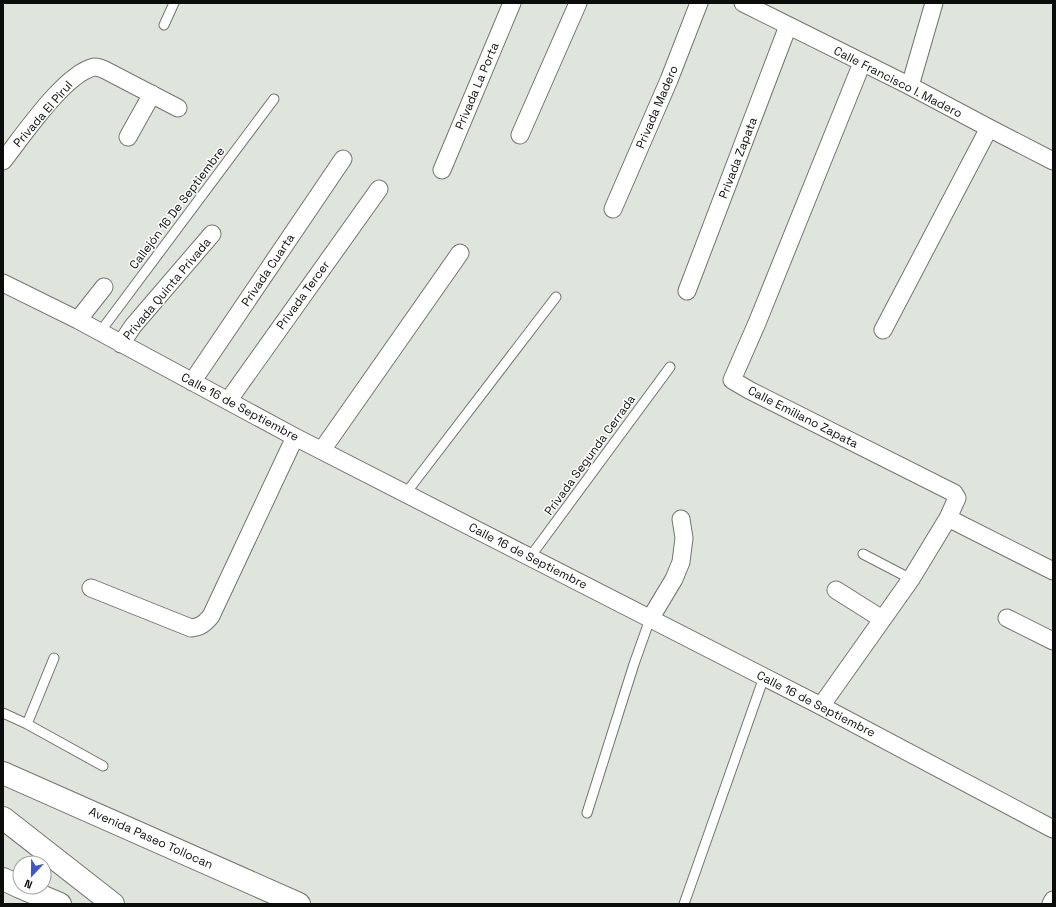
<svg xmlns="http://www.w3.org/2000/svg" width="1056" height="907" font-family="'Space Grotesk',sans-serif">
<style>
.lines{fill:none;stroke-linecap:round;stroke-linejoin:round}
.lane-casing{stroke:#71776f;stroke-width:11}
.street-casing{stroke:#71776f;stroke-width:19}
.secondary-casing{stroke:#71776f;stroke-width:24}
.highway-casing{stroke:#71776f;stroke-width:24}
.lane{stroke:#fff;stroke-width:9}
.street{stroke:#fff;stroke-width:17}
.secondary{stroke:#fff;stroke-width:22}
.highway{stroke:#fff;stroke-width:22}
.labels{text-anchor:middle;dominant-baseline:central;stroke-width:3;stroke-linejoin:round;paint-order:stroke}
.street-label{font-size:12px;fill:#0b0d0a;stroke:#fff}
</style>
<rect width="100%" height="100%" fill="#dfe5dd"/>
<g class="lines">
<g class="lane-casing">
<path id="lane" d="M164,25l10,-22
M100,332l174,-233
M406,493l150,-196
M863,554l48,25
M530,557l140,-190
M3,713l24,11 76,42
M27,724l27,-66
M587,813l47,-149 16,-45
M684,904l80,-227"/>
</g>
<g class="street-casing">
<path id="street" d="M743,3l167,83 79,42 64,33
M910,86l24,-83
M520,135l58,-132
M128,137l24,-43
M3,161c19,-24 61,-87 91,-94 4,0 7,1 11,3l73,38
M442,170l70,-167
M613,209l56,-129 30,-77
M3,283l75,37 217,117 526,269 232,123
M687,291l101,-265
M78,320l26,-33
M883,330l106,-202
M121,344l12,-18 79,-92
M192,382l151,-223
M228,401l151,-212
M322,450l138,-197
M948,518l105,53
M91,588l100,40c10,-1 14,-5 20,-12l84,-179
M836,590l46,29
M1007,618l46,23
M650,619l24,-40 7,-17 3,-24 -3,-19
M821,706l90,-127 37,-61 9,-20 -3,-5 -205,-103 -17,-10 25,-57 105,-260
M1051,904l2,-4"/>
</g>
<g class="secondary-casing">
<path id="secondary" d="M3,773l296,131"/>
</g>
<g class="highway-casing">
<path id="highway" d="M3,818l110,86
M3,879l17,8
M20,887l40,17"/>
</g>
<use href="#lane" class="lane"/>
<use href="#street" class="street"/>
<use href="#secondary" class="secondary"/>
<use href="#highway" class="highway"/>
</g>
<g class="labels">
<g class="street-label">
<text transform="translate(898 82) rotate(27)">Calle Francisco I. Madero</text>
<text transform="translate(477 86) rotate(-67)">Privada La Porta</text>
<text transform="translate(657 107) rotate(-67)">Privada Madero</text>
<text transform="translate(43 114) rotate(-49)">Privada El Pirul</text>
<text transform="translate(738 158) rotate(-69)">Privada Zapata</text>
<text transform="translate(177 208) rotate(-53)">Callejón 16 De Septiembre</text>
<text transform="translate(268 270) rotate(-56)">Privada Cuarta</text>
<text transform="translate(167 289) rotate(-50)">Privada Quinta Privada</text>
<text transform="translate(303 295) rotate(-54)">Privada Tercer</text>
<text transform="translate(240 407) rotate(28)">Calle 16 de Septiembre</text>
<text transform="translate(803 417) rotate(27)">Calle Emiliano Zapata</text>
<text transform="translate(590 455) rotate(-54)">Privada Segunda Cerrada</text>
<text transform="translate(528 556) rotate(27)">Calle 16 de Septiembre</text>
<text transform="translate(816 704) rotate(27)">Calle 16 de Septiembre</text>
<text transform="translate(151 838) rotate(24)">Avenida Paseo Tollocan</text>
</g>
</g>
<rect width="1056" height="907" fill="none" stroke="#0b0d0a" stroke-width="8"/>
<g transform="translate(32 875) rotate(202)"><circle r="19" fill="#ffffff" stroke="#9d9e9d"/>
<path d="M0-3L7 15L0 10L-7 15Z" fill="#3f57ca"/>
<text y="-6" font-size="11" font-weight="bold" text-anchor="middle" fill="#0b0d0a">N</text>
</g>
</svg>
